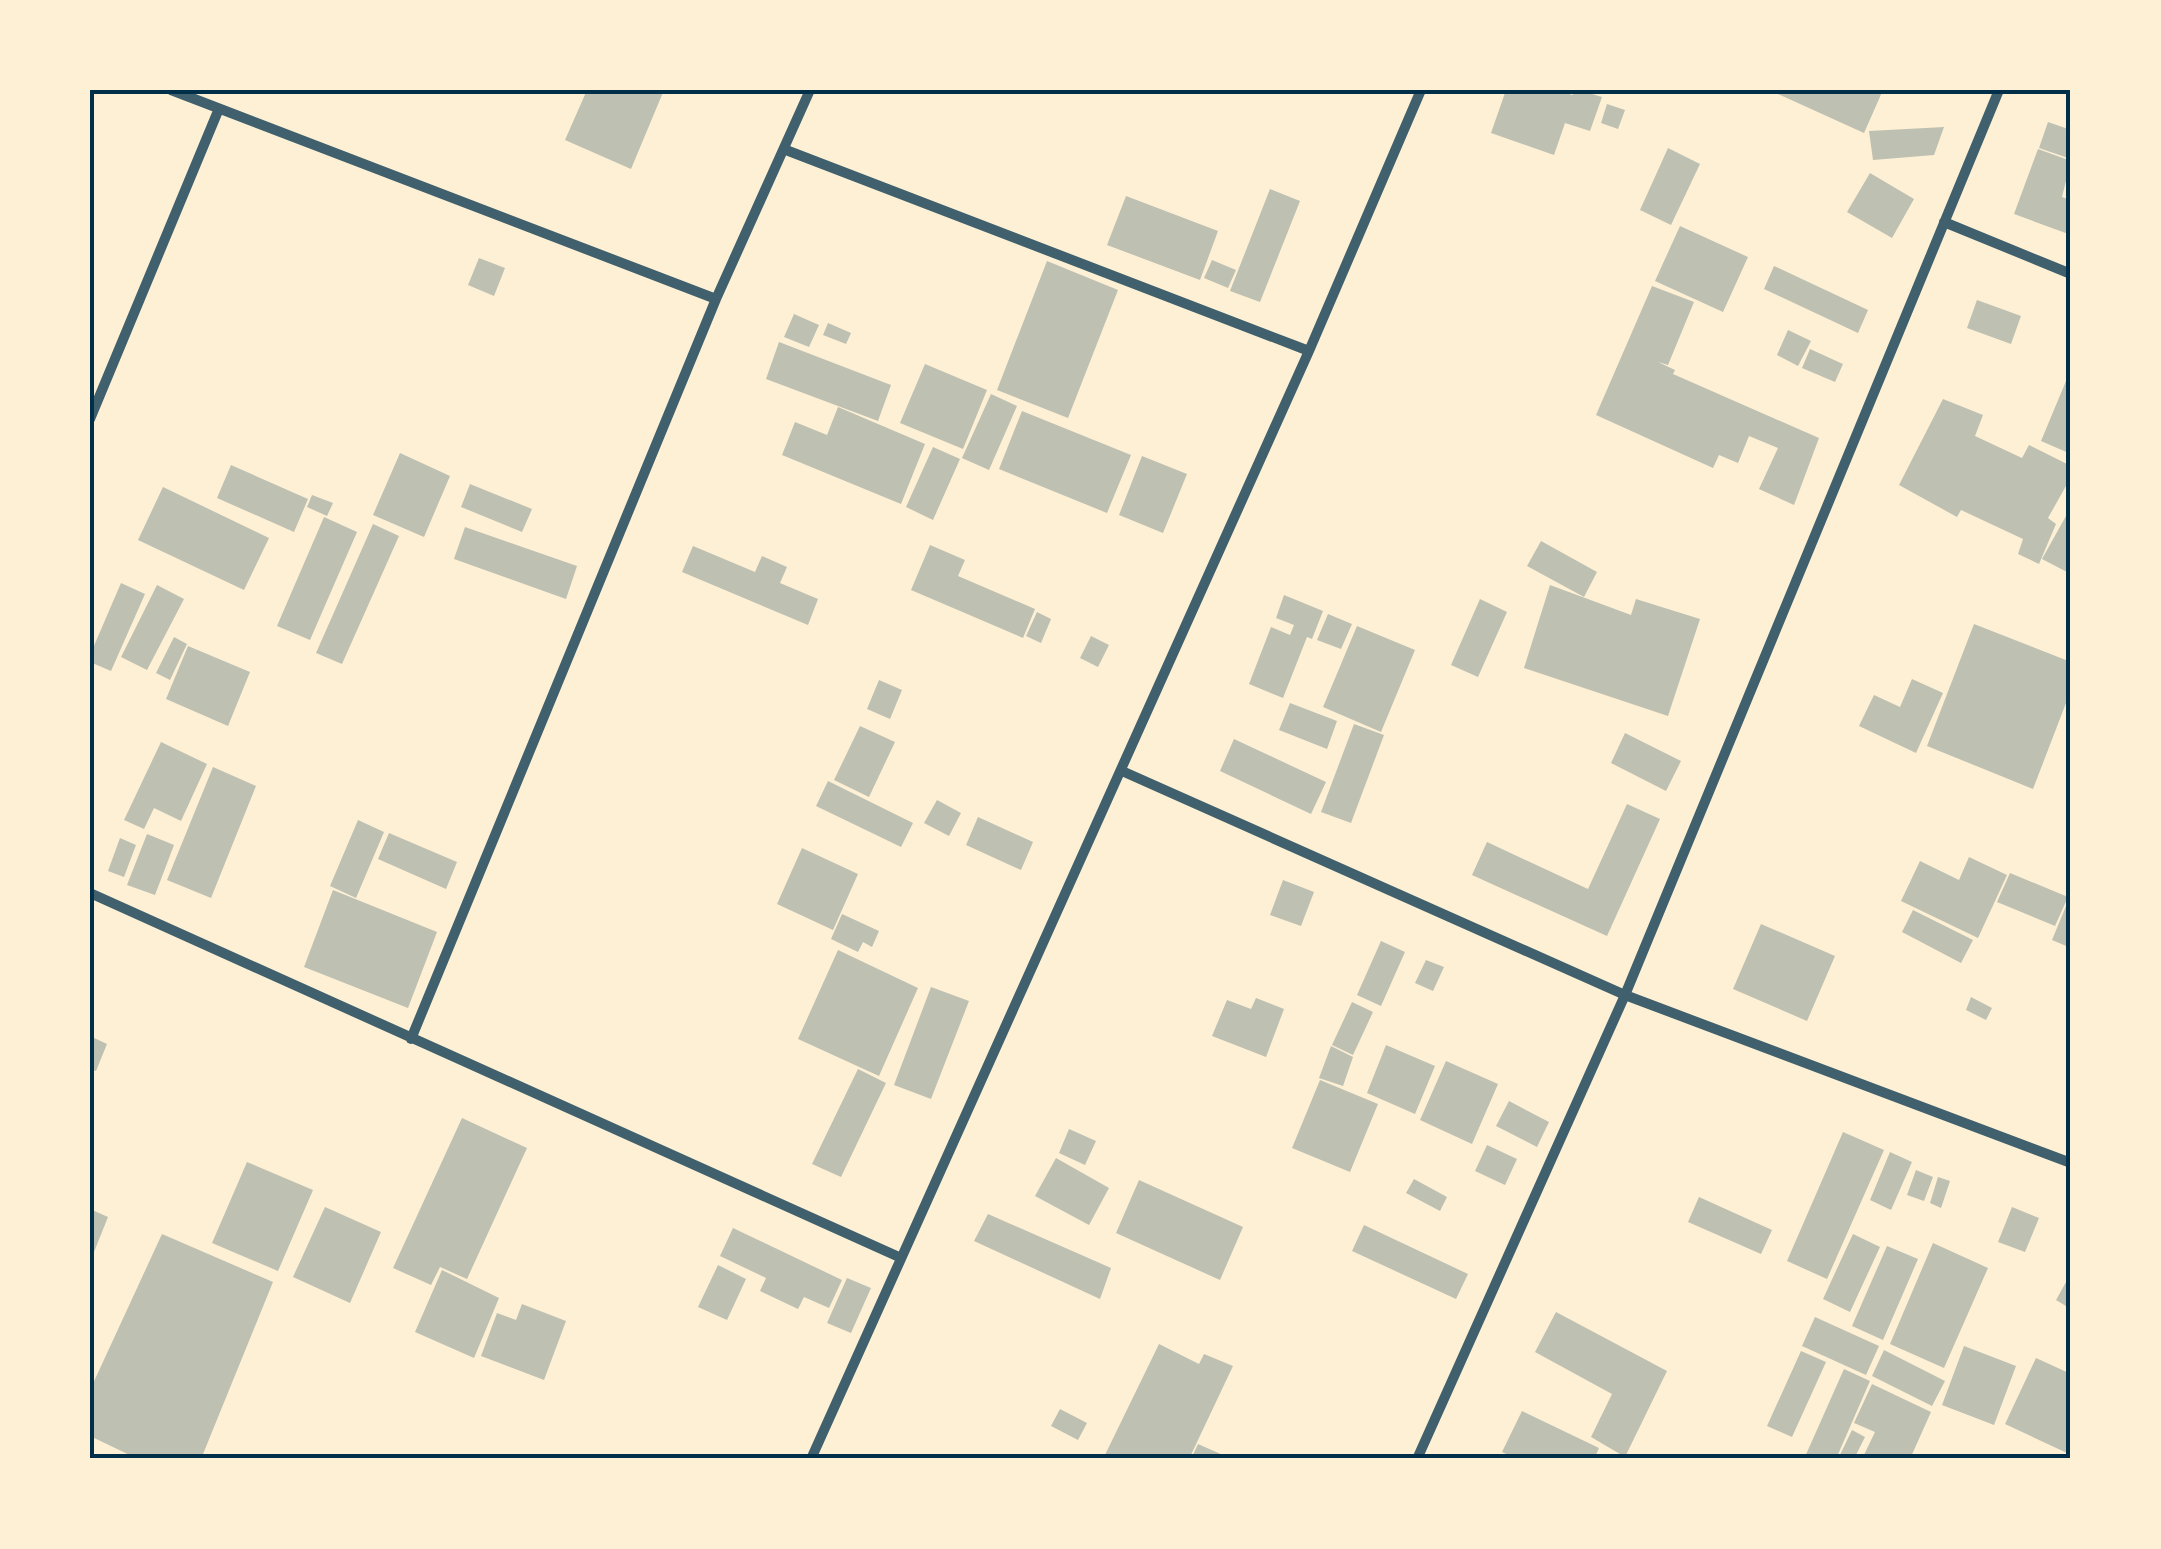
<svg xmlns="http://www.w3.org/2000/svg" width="2161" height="1549" font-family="Lora,serif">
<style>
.building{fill:#bec0b2}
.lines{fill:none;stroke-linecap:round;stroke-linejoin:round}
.minor{stroke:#3f606c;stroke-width:10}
.neatline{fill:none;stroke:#003049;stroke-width:4}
</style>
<rect width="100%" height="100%" fill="#fdf0d5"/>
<path class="building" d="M587,90h77l-33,79 -66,-29z
M1506,90h52l14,5 7,-5 23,7 -12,34 -25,-8 -11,32 -63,-22z
M1769,90h114l-19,43z
M1607,104l18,6 -7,19 -17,-6z
M2048,122l23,8v29l-32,-11z
M1944,127l-10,28 -61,5 -4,-29z
M1668,148l32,16 -29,61 -31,-15z
M2038,149l33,12 -9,36 9,3v35l-57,-21z
M1870,173l44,26 -22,39 -45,-26z
M1270,189l30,12 -40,101 -30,-11z
M1126,196l92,35 -18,49 -93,-35z
M1680,226l68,31 -25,55 -68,-31z
M479,258l26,10 -11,28 -26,-11z
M1212,260l24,10 -8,18 -24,-10z
M1047,261l71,29 -50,128 -71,-28z
M1774,266l94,44 -10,23 -94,-44z
M1652,286l42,16 -26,63 -10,-3 17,8 -2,4 146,64 -25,67 -35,-16 19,-41 -29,-12 -11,27 -19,-8 -6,13 -117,-53z
M1977,300l44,16 -10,28 -44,-16z
M794,314l25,11 -10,22 -25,-10z
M828,323l23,10 -5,11 -23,-9z
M1788,330l23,11 -13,25 -21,-11z
M779,342l112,43 -13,36 -112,-42z
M1810,349l33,15 -8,18 -33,-14z
M925,364l62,26 -24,59 -63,-26z
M2071,369v85l-30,-13z
M991,394l26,12 -28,64 -27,-12z
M1943,399l40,16 -8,21 47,22 7,-13 42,21v11l-23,41 8,6 -17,40 -21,-10 5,-15 -62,-29 -4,7 -58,-32z
M838,407l87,37 -24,60 -119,-49 13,-33 32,13z
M1022,411l109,44 -24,58 -108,-44z
M933,447l27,12 -27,61 -27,-13z
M400,453l50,23 -26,61 -51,-22z
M1142,456l45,18 -24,59 -44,-18z
M231,465l77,34 -14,33 -77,-34z
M470,484l62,25 -10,23 -61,-25z
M163,487l106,51 -25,52 -106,-50z
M312,495l21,8 -6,13 -20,-9z
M2071,507v58l-4,7 -25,-13z
M324,517l33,15 -47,108 -33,-14z
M373,524l26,12 -57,128 -26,-11z
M465,527l112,39 -11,33 -112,-40z
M1541,541l56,31 -13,25 -57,-31z
M930,545l35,15 -7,16 77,33 -12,29 -112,-48z
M693,546l62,26 7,-16 25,11 -7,16 38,16 -10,26 -126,-53z
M121,583l24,11 -34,77 -21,-9v-7z
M157,585l27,14 -37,71 -26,-13z
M1550,585l81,30 5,-16 64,20 -32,97 -144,-48z
M1284,595l39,16 -11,28 -5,-2 -24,61 -34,-14 22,-57 19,8 4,-10 -18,-7z
M1480,599l27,13 -29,65 -27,-12z
M1037,612l14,7 -10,24 -15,-7z
M1328,614l24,10 -11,25 -24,-9z
M1974,624l97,38v28l-38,99 -106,-43z
M1357,626l58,24 -34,82 -58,-25z
M1091,636l18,9 -11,22 -18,-9z
M174,637l13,7 -17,36 -14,-7z
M188,646l62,26 -22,54 -62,-27z
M1912,679l31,14 -27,60 -57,-27 15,-31 26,12z
M879,680l23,10 -12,29 -23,-10z
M1290,703l47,18 -10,28 -48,-19z
M1354,724l30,11 -33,88 -30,-11z
M860,726l35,16 -26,55 -35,-17z
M1625,733l56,28 -15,30 -55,-28z
M1234,739l92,43 -15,32 -91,-43z
M161,742l46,22 -26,57 -27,-13 -10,21 -20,-9z
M213,767l43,19 -45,112 -44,-18z
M828,781l85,42 -12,24 -85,-41z
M937,800l24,13 -12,23 -25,-13z
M1627,804l33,15 -53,117 -135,-61 15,-33 101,47z
M978,817l55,25 -12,28 -55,-25z
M358,820l26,12 -28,66 -26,-12z
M389,833l68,29 -11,27 -68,-30z
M147,834l27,11 -19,50 -28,-10z
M120,838l16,7 -12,32 -16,-6z
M802,848l56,26 -25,56 -56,-26z
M1969,857l38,18 -29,63 -77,-37 19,-40 39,19z
M2010,873l58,24 -13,29 -58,-24z
M1283,880l31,12 -13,34 -31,-11z
M333,890l104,42 -29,76 -104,-41z
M2071,894v54l-19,-8z
M1913,910l60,30 -12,23 -59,-31z
M842,914l37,17 -7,16 -9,-5 -5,10 -27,-13z
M1761,924l74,32 -28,65 -74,-32z
M1381,941l24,11 -24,54 -24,-11z
M838,950l80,38 -39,88 -81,-37z
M1426,960l18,7 -11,24 -18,-8z
M931,987l38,14 -38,98 -37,-14z
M1971,997l21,11 -6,12 -20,-10z
M1256,998l28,11 -18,48 -54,-21 15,-36 24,9z
M1352,1002l21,10 -20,43 -21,-10z
M92,1037l15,7 -11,27 -6,-2z
M1386,1045l49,21 -20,48 -48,-21z
M1331,1046l22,11 -10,29 -24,-8z
M1446,1061l52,23 -26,60 -52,-24z
M858,1069l28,14 -45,94 -29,-13z
M1320,1080l58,24 -28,68 -58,-24z
M1509,1101l40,21 -12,25 -41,-21z
M462,1118l65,30 -60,131 -27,-12 -9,18 -38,-17z
M1069,1129l27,12 -11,24 -26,-12z
M1843,1132l41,18 -57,129 -40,-18z
M1487,1145l30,14 -12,26 -30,-14z
M1890,1152l22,10 -21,48 -21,-10z
M1056,1158l53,30 -20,37 -54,-29z
M247,1162l66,28 -35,81 -66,-28z
M1916,1170l17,7 -9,24 -17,-6z
M1938,1177l12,4 -9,27 -11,-5z
M1414,1179l33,18 -7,14 -34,-18z
M1139,1180l104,47 -23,53 -104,-47z
M1699,1197l73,33 -11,24 -73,-32z
M325,1207l56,25 -31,71 -57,-26z
M2012,1207l27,11 -14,34 -27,-10z
M90,1209l18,8 -18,45z
M988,1214l123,54 -11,31 -126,-58z
M1364,1225l104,49 -12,25 -104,-48z
M733,1228l109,52 -13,28 -25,-11 -6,12 -38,-18 6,-13 -46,-22z
M162,1234l111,48 -72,177h-63l-48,-23v-46z
M1853,1234l27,13 -30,65 -27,-13z
M1933,1243l55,25 -44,100 -54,-24z
M1887,1246l31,13 -35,81 -31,-14z
M718,1265l28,14 -19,41 -29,-13z
M442,1270l57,28 -25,60 -59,-26z
M2071,1273v36l-15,-9z
M847,1278l24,10 -20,45 -24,-10z
M522,1304l44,17 -22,59 -63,-24 16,-43 19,7z
M1556,1312l111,59 -42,86 -34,-20 21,-43 -77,-42z
M1815,1317l64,29 -13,29 -64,-29z
M1159,1344l40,20 5,-10 29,12 -44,93h-86z
M1964,1346l52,20 -22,59 -52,-20z
M1884,1350l61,31 -13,25 -60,-30z
M1801,1351l25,11 -34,75 -25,-11z
M2036,1358l35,16v70l-4,9 -62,-29z
M1844,1369l26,12 -34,78h-32z
M1872,1384l59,28 -21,47h-48l13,-27 -21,-9z
M1060,1409l27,14 -9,17 -27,-14z
M1522,1411l77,37 -5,11h-77l-15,-7z
M1852,1430l13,7 -11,22h-16z
M1198,1444l34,15h-41z"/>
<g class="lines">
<path class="minor" d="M171,90l545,209
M786,150l523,201
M1944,222l127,52
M90,419l128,-308
M1122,771l503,224 446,168
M90,893l809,364
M411,1039l305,-740 94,-209
M811,1459l498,-1108 112,-261
M1417,1459l208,-464 374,-905"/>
</g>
<rect width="2161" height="1549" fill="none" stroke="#fdf0d5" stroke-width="185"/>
<rect x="92" y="92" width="1976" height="1364" class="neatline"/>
</svg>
